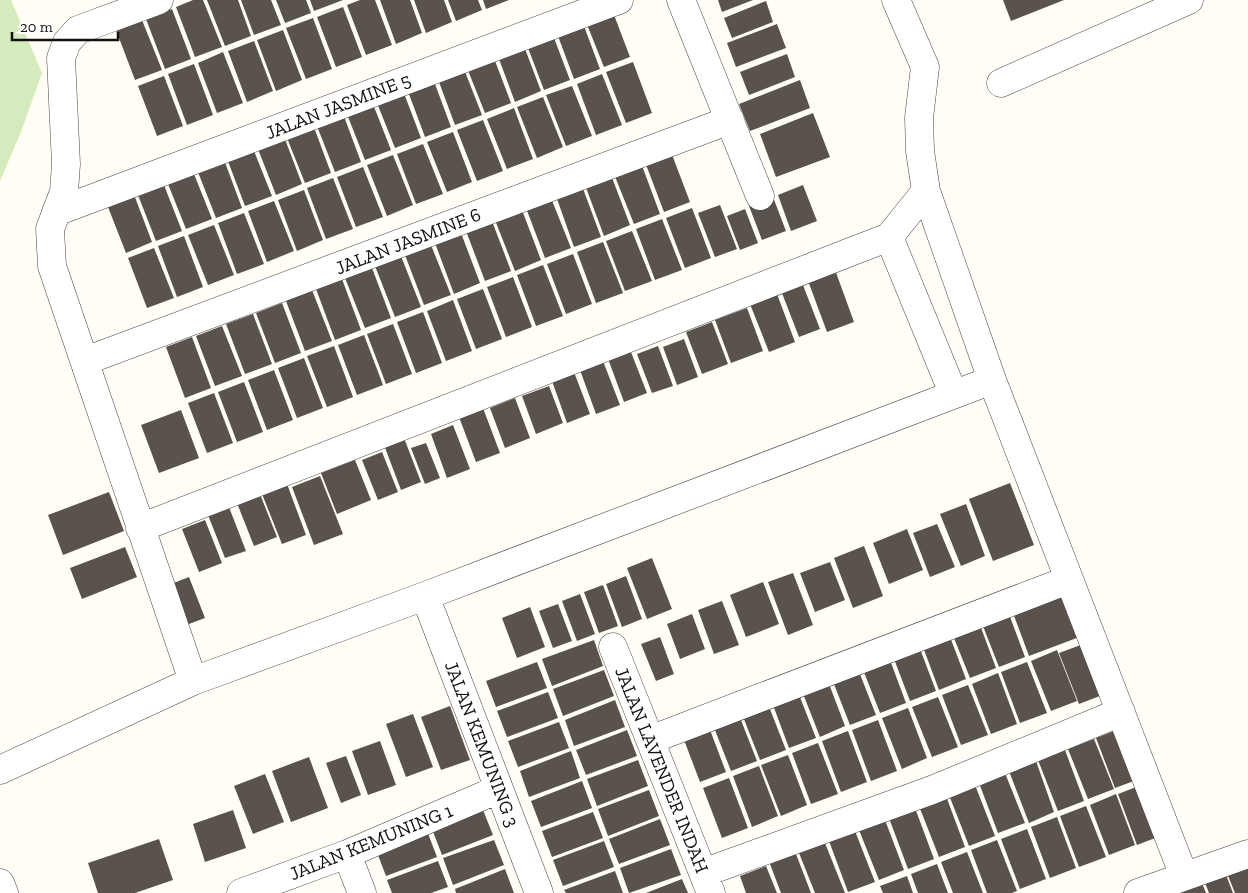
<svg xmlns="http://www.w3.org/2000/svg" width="1248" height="893" font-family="'Zilla Slab',serif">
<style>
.green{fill:#d5ebbd}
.building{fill:#5a524d}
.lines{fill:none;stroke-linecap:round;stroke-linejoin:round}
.minor-casing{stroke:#444;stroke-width:29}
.minor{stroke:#fff;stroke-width:28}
.labels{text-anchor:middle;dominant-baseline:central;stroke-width:5;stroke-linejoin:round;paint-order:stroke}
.street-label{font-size:19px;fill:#111;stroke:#fff}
</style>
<rect width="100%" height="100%" fill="#fffdf5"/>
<path class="green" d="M0,0h11l31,73 -21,59 -21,49z"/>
<path class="building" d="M193,0h10l19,47 -27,10 -19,-50z
M207,0h31l13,36 -26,10z
M241,0h30l10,25 -27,10z
M276,0h30l5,13 -26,10z
M310,0h33l-29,11z
M360,0h15l17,45 -26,10 -19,-50z
M380,0h30l12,33 -26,11z
M414,0h30l8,22 -26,11z
M448,0h30l4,10 -26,11z
M483,0h26l-23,9z
M718,0h35l-31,12z
M1003,0h61l-53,21z
M766,1l7,21 -41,16 -8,-20z
M343,7l19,50 -26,10 -19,-50z
M611,7l19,50 -26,10 -20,-50z
M172,9l19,50 -26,10 -19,-50z
M313,18l19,51 -26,10 -20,-51z
M581,18l19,51 -26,10 -19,-51z
M142,20l20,50 -27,10 -19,-50z
M777,24l9,24 -50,19 -9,-24z
M283,30l19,50 -26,11 -19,-51z
M551,30l19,50 -26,10 -19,-50z
M254,41l19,50 -26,11 -19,-51z
M522,41l19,50 -26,11 -19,-51z
M223,52l20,51 -26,10 -19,-50z
M492,53l19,50 -26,10 -20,-50z
M787,54l8,23 -46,18 -9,-23z
M633,62l19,51 -26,10 -20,-51z
M194,64l19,51 -26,10 -19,-51z
M462,64l20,51 -27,10 -19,-51z
M602,74l20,51 -26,10 -19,-51z
M164,76l19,50 -26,10 -19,-50z
M432,76l19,51 -26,10 -19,-51z
M800,80l10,28 -60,23 -11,-27z
M572,86l20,50 -26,10 -20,-51z
M402,88l19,50 -26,10 -20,-50z
M543,97l20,50 -26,11 -20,-51z
M371,99l20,51 -26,10 -20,-51z
M514,108l19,51 -26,10 -20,-50z
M342,111l19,51 -26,10 -20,-51z
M813,113l17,44 -54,20 -16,-43z
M483,120l20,51 -26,10 -20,-51z
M312,122l19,51 -26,10 -20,-50z
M453,132l19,50 -25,10 -20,-50z
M283,134l19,50 -26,11 -20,-51z
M423,144l20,50 -27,10 -19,-50z
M252,146l20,50 -27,10 -19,-50z
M671,152l19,50 -26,10 -19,-50z
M393,155l20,50 -26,11 -20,-51z
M223,157l19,51 -26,10 -20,-51z
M641,163l19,51 -26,10 -20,-50z
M363,167l20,50 -27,10 -19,-50z
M192,169l20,50 -26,10 -20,-50z
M611,175l19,50 -26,11 -19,-51z
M333,178l20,51 -27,10 -19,-51z
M162,180l20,51 -26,10 -20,-51z
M803,185l14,36 -26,10 -13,-36z
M582,186l19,51 -27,10 -18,-51z
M304,190l19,50 -26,11 -19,-51z
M133,192l19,50 -26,11 -20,-51z
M773,197l13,34 -24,9 -13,-34z
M551,198l20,50 -26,10 -19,-50z
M274,201l20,50 -27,11 -19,-51z
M720,205l17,44 -22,8 -17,-44z
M692,208l19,50 -26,10 -19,-50z
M745,209l13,34 -18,7 -13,-34z
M522,210l19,50 -26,11 -20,-51z
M244,213l20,51 -27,10 -19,-51z
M662,219l20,51 -27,10 -19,-51z
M492,221l19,50 -26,10 -19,-50z
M214,225l20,50 -26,10 -20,-50z
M632,231l20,50 -27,10 -19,-50z
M461,233l19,50 -26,11 -19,-51z
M184,236l19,51 -26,10 -19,-51z
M603,242l20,51 -27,10 -19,-51z
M431,245l20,50 -27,10 -19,-50z
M154,248l20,50 -27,10 -19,-50z
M573,254l19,50 -26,10 -19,-50z
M401,256l20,51 -26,10 -20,-51z
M543,265l20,51 -27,10 -19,-51z
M834,267l20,55 -27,10 -20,-54z
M372,268l19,50 -26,10 -20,-50z
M513,277l19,50 -26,10 -19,-50z
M342,279l19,51 -26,10 -19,-51z
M801,280l19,49 -21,8 -19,-49z
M483,289l19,50 -26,10 -19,-50z
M312,290l20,51 -27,10 -19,-50z
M777,294l18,48 -26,10 -19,-48z
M453,300l19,51 -26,10 -19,-50z
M282,303l19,50 -26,10 -19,-50z
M747,308l16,43 -32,12 -16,-43z
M423,312l19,51 -26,10 -19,-51z
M253,314l19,50 -27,10 -19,-50z
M712,322l16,42 -26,10 -16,-42z
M393,324l19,50 -26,10 -19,-50z
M222,326l20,50 -27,10 -19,-50z
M364,335l19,50 -26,10 -19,-50z
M192,337l19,51 -26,10 -19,-51z
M684,339l14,38 -21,8 -14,-38z
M334,346l19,51 -26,10 -20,-51z
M658,346l15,40 -21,7 -15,-39z
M629,347l18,46 -23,9 -17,-46z
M304,358l19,50 -26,10 -19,-50z
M603,361l17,44 -24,9 -16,-44z
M274,370l19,50 -26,10 -19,-50z
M574,372l16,42 -23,9 -15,-42z
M244,382l19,50 -26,10 -19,-50z
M549,386l14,37 -27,11 -14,-38z
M214,393l19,50 -26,10 -19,-50z
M515,398l15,40 -25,10 -15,-40z
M483,408l17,45 -24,9 -17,-45z
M181,410l18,48 -40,15 -18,-48z
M453,425l17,44 -23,9 -16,-44z
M404,438l17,44 -20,8 -17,-45z
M426,443l14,35 -15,6 -14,-36z
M382,452l16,40 -20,8 -16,-40z
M355,460l16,40 -34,14 -16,-41z
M320,476l23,58 -29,11 -22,-58z
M1010,483l24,62 -41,16 -24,-62z
M287,484l19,51 -24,9 -20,-50z
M258,489l19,48 -23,9 -19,-48z
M109,492l15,39 -61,24 -15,-40z
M227,502l19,49 -21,7 -19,-48z
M966,504l19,52 -24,10 -21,-52z
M205,520l17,43 -23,9 -17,-43z
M937,524l18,43 -25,10 -17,-44z
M907,529l16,41 -34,14 -16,-41z
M864,546l19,50 -30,12 -19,-50z
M125,547l12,30 -55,22 -12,-31z
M652,558l20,51 -25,10 -20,-51z
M830,562l15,38 -30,12 -15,-39z
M793,573l20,52 -25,10 -20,-53z
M626,576l16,43 -20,8 -16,-43z
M189,577l16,41 -24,9 -15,-41z
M763,582l16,42 -33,13 -16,-42z
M603,585l15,41 -19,7 -15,-41z
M1063,586l19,50 -53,20 -19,-51z
M580,594l15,40 -18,7 -15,-40z
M722,601l17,44 -25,9 -16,-44z
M558,604l14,37 -19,7 -14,-37z
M1006,606l19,51 -26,10 -20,-51z
M530,607l15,40 -28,11 -15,-40z
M692,614l13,35 -25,10 -13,-35z
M977,617l19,51 -26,10 -20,-50z
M947,629l19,50 -27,11 -19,-51z
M660,637l14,37 -18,7 -15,-37z
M594,640l9,26 -51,20 -10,-27z
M917,641l19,50 -26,10 -19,-50z
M1086,643l19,51 -26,10 -20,-51z
M1057,650l20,51 -26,10 -20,-50z
M887,652l19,51 -26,10 -20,-51z
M537,662l10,26 -51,19 -10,-26z
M1027,662l20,51 -27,10 -19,-51z
M856,664l20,51 -26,10 -20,-51z
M604,670l10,26 -51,20 -10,-27z
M998,673l19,51 -26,10 -19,-50z
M826,676l19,50 -25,11 -20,-51z
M968,685l20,50 -27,10 -19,-50z
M796,687l20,51 -27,10 -19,-51z
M548,692l10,26 -51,19 -10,-26z
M938,697l20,50 -26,10 -20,-50z
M766,699l20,51 -26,10 -20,-51z
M615,700l10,27 -51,19 -9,-26z
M450,706l20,54 -29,10 -20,-53z
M908,708l19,50 -25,11 -20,-51z
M737,710l20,51 -26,10 -20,-51z
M413,714l20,53 -27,10 -20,-53z
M878,720l19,51 -26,10 -19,-51z
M559,722l10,26 -51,19 -10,-26z
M707,722l19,50 -26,10 -19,-50z
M1122,728l20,50 -27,10 -19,-50z
M627,730l10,26 -51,19 -10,-25z
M848,731l19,51 -26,10 -19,-51z
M1094,739l20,50 -26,10 -20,-50z
M380,741l16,44 -28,10 -16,-44z
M818,743l20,51 -27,10 -19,-51z
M1065,750l19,51 -26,10 -20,-51z
M571,751l9,27 -51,19 -9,-26z
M788,755l19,50 -26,11 -20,-51z
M346,756l15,39 -20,8 -15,-40z
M309,757l19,51 -37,14 -19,-51z
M638,760l10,26 -51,20 -10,-27z
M1036,761l18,51 -25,11 -20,-52z
M759,766l19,50 -26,11 -19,-51z
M1005,773l20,50 -27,10 -19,-50z
M265,774l19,48 -31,12 -19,-48z
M729,778l19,50 -26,10 -19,-50z
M582,781l10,27 -51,19 -10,-26z
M1144,784l19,51 -26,10 -19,-51z
M975,785l20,51 -26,10 -20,-51z
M649,790l10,26 -51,20 -10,-27z
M1116,794l19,51 -26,10 -19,-50z
M946,796l19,51 -26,10 -20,-51z
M1086,806l20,51 -27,10 -19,-51z
M915,808l19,51 -26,10 -19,-51z
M233,810l13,38 -41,14 -12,-38z
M483,810l10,25 -51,20 -10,-26z
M593,812l10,26 -51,19 -10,-26z
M1057,817l19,51 -26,10 -19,-51z
M660,819l10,26 -51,19 -10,-25z
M885,820l19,50 -25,10 -20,-50z
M1027,829l19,50 -26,10 -19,-50z
M427,831l10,26 -51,19 -10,-26z
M855,831l20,51 -27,10 -19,-51z
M159,839l14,41 -38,13h-37l-10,-30z
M494,840l10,25 -51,20 -10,-27z
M997,840l20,51 -5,2h-25l-16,-43z
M604,841l10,26 -51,19 -10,-26z
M825,843l20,50h-30l-16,-40z
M671,849l10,26 -52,18 -9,-25z
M967,852l16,41h-30l-12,-31z
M796,854l15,39h-30l-11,-29z
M438,861l10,26 -17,6h-39l-5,-13z
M1248,863v30h-13l-11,-27z
M937,864l11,29h-30l-7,-19z
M766,866l11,27h-31l-6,-17z
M1223,867l10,26h-24l-7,-18z
M505,869l9,24h-58l-1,-4z
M615,871l8,22h-57l-2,-3z
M907,876l6,17h-30l-3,-7z
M1200,878l6,15h-32z
M682,879l6,14h-42z"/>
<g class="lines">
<g class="minor-casing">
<path id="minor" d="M159,0l-81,30 -11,12 -6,16 5,106 -2,28 -14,37 2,37 141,415
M681,0l79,196
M896,0l29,67 -6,51 1,33 6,40
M1001,83l188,-83
M56,212l563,-212
M85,361l645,-241
M953,393l-64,-156 37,-46 66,189
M140,528l749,-291
M425,596l114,297
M613,647l98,246
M650,740l418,-160
M0,770l193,-89 232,-85 567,-216 192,496
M347,854l15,39
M703,873l229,-83 189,-78
M0,883l4,10
M241,893l106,-39 152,-65
M1138,893l110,-39"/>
</g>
<use href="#minor" class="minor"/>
</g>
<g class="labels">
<g class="street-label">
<text transform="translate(338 106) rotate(-21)">JALAN JASMINE 5</text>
<text transform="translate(408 241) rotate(-21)">JALAN JASMINE 6</text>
<text transform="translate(482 744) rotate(69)">JALAN KEMUNING 3</text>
<text transform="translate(662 770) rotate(68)">JALAN LAVENDER INDAH</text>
<text transform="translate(371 842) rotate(-22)">JALAN KEMUNING 1</text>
</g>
</g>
<path d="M12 32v8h106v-8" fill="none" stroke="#111111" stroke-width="2.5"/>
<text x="20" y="32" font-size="15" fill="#111111" stroke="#ffffff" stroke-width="4" paint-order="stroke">20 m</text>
</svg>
